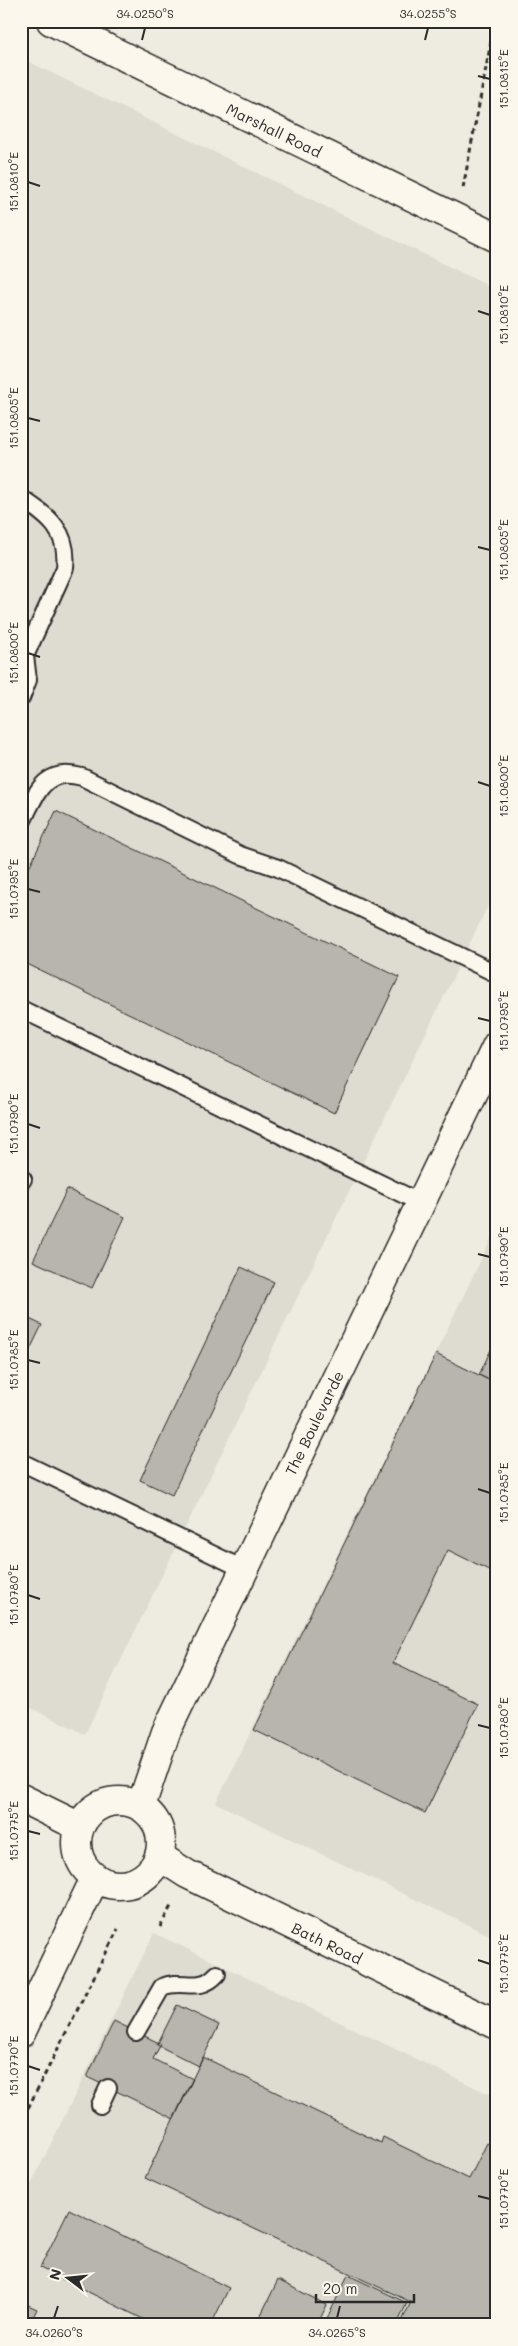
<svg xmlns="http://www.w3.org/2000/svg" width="518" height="2346" font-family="Mali,sans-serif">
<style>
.built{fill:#dedbd1}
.building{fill:#b8b5ae;stroke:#2b2b2b}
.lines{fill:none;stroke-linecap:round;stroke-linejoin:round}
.service-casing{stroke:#2b2b2b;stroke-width:20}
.minor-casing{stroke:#2b2b2b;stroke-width:31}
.tertiary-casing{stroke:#2b2b2b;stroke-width:31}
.path{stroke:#2b2b2b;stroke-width:3;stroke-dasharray:5 4;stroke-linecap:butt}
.service{stroke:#fbf7ec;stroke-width:16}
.minor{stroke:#fbf7ec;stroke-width:28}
.tertiary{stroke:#fbf7ec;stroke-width:28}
.ticks{fill:none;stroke:#2b2b2b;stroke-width:2}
.labels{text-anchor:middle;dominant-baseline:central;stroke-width:4.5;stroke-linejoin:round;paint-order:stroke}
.street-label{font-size:15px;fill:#2b2b2b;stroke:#fbf7ec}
.neatline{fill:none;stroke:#2b2b2b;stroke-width:2}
.ticks-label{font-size:12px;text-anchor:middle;fill:#2b2b2b}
</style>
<rect width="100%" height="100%" fill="#eeebe0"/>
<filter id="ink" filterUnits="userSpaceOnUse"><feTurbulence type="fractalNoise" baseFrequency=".02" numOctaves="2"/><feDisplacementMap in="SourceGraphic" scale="10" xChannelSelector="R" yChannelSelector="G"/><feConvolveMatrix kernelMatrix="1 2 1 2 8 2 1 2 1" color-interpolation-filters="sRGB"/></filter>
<g filter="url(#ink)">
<path class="built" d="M21,58l476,232v597l-412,847 -64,-31z
M497,1227v712l-281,-136z
M154,1933l343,165v227h-476v-120z"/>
<path class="building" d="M56,811l343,166 -65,136 -313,-152v-77z
M67,1189l58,28 -33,71 -59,-27z
M241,1267l33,15 -102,213 -32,-15z
M21,1315l21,10 -21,43z
M497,1337v47l-18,-9z
M436,1354l61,30v190l-49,-24 -55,113 85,41 -53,109 -171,-83z
M177,2005l42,20 -20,41 -42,-21z
M114,2021l47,23 -8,15 40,20 -19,40 -87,-42z
M203,2057l178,86 2,-6 86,42 18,-36 10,5v177h-97l11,-23 -266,-124z
M69,2209l160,79 -18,37h-56l-115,-57z
M348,2275l59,28 -10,22h-73z
M278,2280l49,25 -10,20h-61z
M21,2302l16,7 -8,16h-8z"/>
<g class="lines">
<g class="service-casing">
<path id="service" d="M21,498c28,19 48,33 44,70l-40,88 3,24 -7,18
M21,824c15,-29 22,-58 61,-47l158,78 38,13 219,106
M21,1009l400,194
M21,1182l2,-3
M21,1462l222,107
M136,2032l26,-45c21,-9 37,7 55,-13
M100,2105l8,-17"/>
</g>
<g class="minor-casing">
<path id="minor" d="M51,21l446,217
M141,1806l25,-74 331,-687"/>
</g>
<g class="tertiary-casing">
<path id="tertiary" d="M21,1798l59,29
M77 1843a42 42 0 1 1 84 0a42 42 0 1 1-84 0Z
M159,1856l28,18 310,151
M21,2033l74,-155"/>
</g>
<path class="path" d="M463,188l32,-167
M160,1927l11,-21
M24,2116l94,-187"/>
<use href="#service" class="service"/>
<use href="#minor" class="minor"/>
<use href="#tertiary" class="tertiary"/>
</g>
</g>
<path class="ticks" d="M142,40l3,-12M425,40l3,-12M478,76l12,3M28,182l12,4M478,311l12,4M28,418l12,3M478,547l12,3M28,653l12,4M478,782l12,4M28,889l12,3M478,1018l12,3M28,1124l12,4M478,1254l12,3M28,1360l12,3M478,1489l12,4M28,1595l12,4M478,1725l12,3M28,1831l12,3M478,1960l12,4M28,2066l12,4M478,2196l12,3M54,2318l4,-12M337,2318l3,-12"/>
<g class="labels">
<g class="street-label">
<text transform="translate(274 130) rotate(26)">Marshall Road</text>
<text transform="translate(314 1423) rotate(-64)">The Boulevarde</text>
<text transform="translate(327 1943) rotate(26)">Bath Road</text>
</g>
</g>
<rect width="518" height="2346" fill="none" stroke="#fbf7ec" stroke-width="55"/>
<g transform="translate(68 2278) rotate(286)" stroke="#fbf7ec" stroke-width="4" paint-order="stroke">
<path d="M0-4L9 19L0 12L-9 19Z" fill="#2b2b2b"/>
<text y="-8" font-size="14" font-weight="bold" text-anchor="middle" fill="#2b2b2b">N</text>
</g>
<path d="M316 2294v8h98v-8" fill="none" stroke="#2b2b2b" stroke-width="2.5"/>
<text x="323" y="2294" font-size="15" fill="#2b2b2b" stroke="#fbf7ec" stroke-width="4" paint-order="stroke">20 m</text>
<rect x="28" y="28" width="462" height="2290" class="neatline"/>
<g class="ticks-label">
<text x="145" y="18">34.0250°S</text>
<text x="428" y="18">34.0255°S</text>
<text transform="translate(504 79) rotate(-90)" y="4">151.0815°E</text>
<text transform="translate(14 182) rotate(-90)" y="4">151.0810°E</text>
<text transform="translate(504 315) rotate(-90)" y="4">151.0810°E</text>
<text transform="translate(14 418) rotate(-90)" y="4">151.0805°E</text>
<text transform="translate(504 550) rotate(-90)" y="4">151.0805°E</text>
<text transform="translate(14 653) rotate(-90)" y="4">151.0800°E</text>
<text transform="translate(504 786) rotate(-90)" y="4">151.0800°E</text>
<text transform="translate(14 889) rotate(-90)" y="4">151.0795°E</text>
<text transform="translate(504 1021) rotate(-90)" y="4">151.0795°E</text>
<text transform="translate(14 1124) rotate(-90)" y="4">151.0790°E</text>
<text transform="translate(504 1257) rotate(-90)" y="4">151.0790°E</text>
<text transform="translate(14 1360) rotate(-90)" y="4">151.0785°E</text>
<text transform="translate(504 1493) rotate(-90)" y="4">151.0785°E</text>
<text transform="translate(14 1595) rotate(-90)" y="4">151.0780°E</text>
<text transform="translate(504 1728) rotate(-90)" y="4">151.0780°E</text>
<text transform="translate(14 1831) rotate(-90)" y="4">151.0775°E</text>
<text transform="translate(504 1964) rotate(-90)" y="4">151.0775°E</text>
<text transform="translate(14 2066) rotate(-90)" y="4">151.0770°E</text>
<text transform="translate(504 2199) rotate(-90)" y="4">151.0770°E</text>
<text x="54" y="2337">34.0260°S</text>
<text x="337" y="2337">34.0265°S</text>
</g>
</svg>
